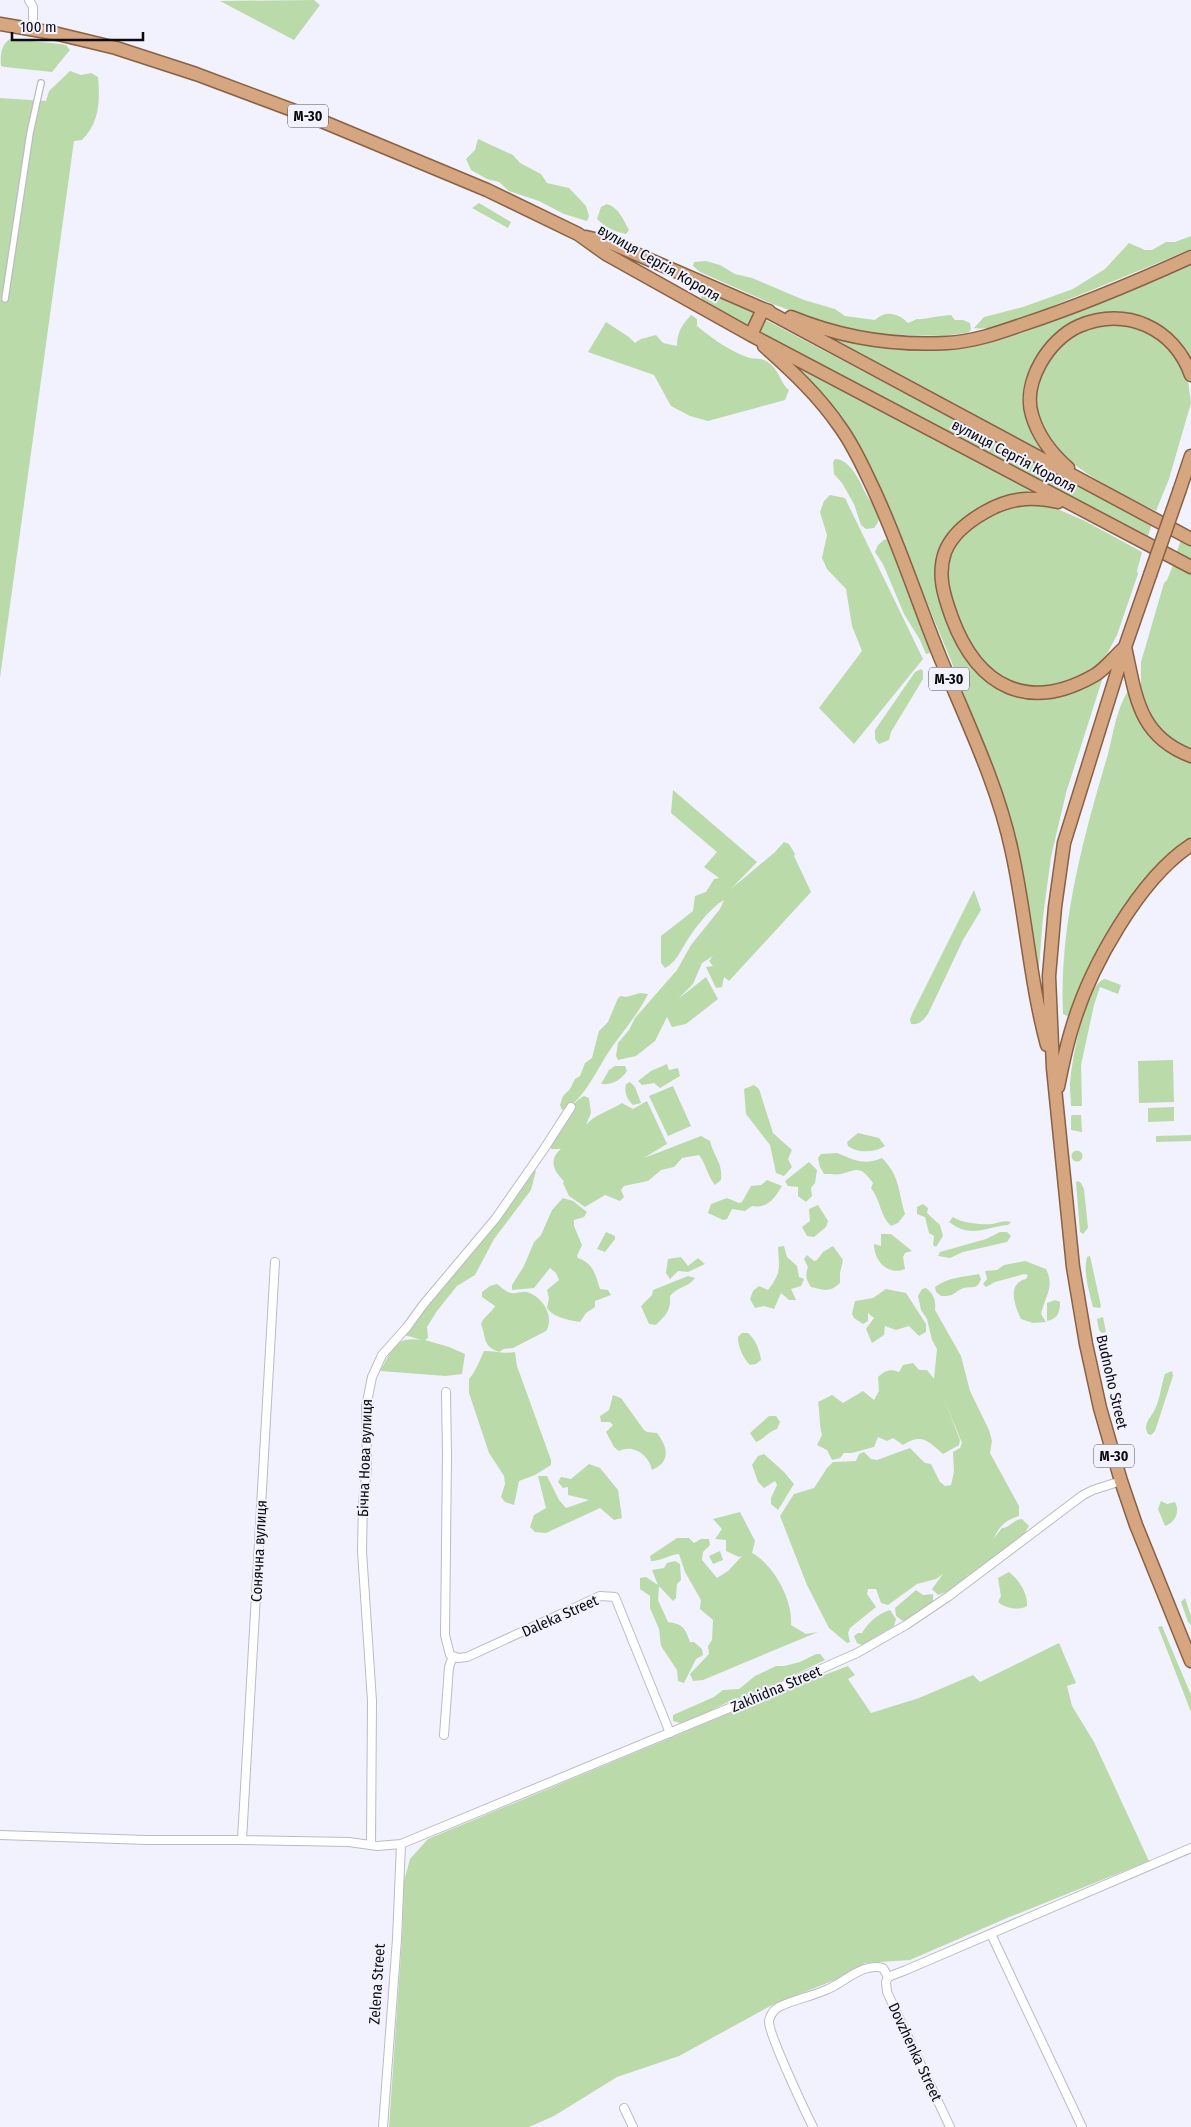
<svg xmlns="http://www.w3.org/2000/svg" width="1191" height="2127" font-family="'Fira Sans Condensed',sans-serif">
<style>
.green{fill:#badaa9}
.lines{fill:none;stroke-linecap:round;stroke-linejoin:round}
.pedestrian-casing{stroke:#bbbac6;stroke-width:8}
.minor-casing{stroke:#bbbac6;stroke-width:10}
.trunk-casing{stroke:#886144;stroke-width:15}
.pedestrian{stroke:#fff;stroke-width:5.5}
.minor{stroke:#fff;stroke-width:8}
.trunk{stroke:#d6a680;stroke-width:12}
.trunk-bridge-casing{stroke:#886144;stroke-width:15;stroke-linecap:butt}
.trunk-bridge{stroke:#d6a680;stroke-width:12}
.labels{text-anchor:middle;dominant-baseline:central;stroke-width:4;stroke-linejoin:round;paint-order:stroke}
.shield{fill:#f2f2fe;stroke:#505057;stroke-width:1}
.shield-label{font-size:14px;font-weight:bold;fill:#0b0b0f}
.street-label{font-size:15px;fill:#0b0b0f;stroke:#f2f2fe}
</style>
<rect width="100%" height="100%" fill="#f2f2fe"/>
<path class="green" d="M314,0l6,5 -26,35 -74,-39z
M10,39l51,5 5,1 4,5 -18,22 -47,-5 -4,-1c-1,-9 0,-22 9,-27z
M70,71l11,4 10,-2 7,4c2,23 2,45 -16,63l-8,1 -74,537v-580l46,3 3,-10z
M478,139l35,16 7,8 21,11 6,9 22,5 17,18 3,10 -2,5 -23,-7 -25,-13 -30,-10 -10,-9 -12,-3 -16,-9 -5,-11 9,-9z
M479,203l32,19 -3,6 -36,-20z
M607,204c12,4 16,15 22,26l-3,4c-11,-2 -21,-7 -29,-15l4,-12z
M1191,236v13c-43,18 -86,36 -129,53 -23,10 -63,30 -88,26l10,-11 39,-10 50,-18 32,-20 24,-26 16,7h7l14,-8h9z
M1191,260v103l-39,-40 -77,-1 -45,63 18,70 -223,-121 19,4 135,1z
M706,261l14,4 15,9 17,4 52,22 31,9 10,7 30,4c11,-10 23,-7 33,3l9,-4c6,1 25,-4 34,-4l4,5h8l7,3 1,7 -4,3 -25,3 -65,-2 -29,-2 -78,-29 -70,-31 -7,-6 1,-4z
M704,291l49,21 -2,12h-6l-36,-19 -8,-7z
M691,315l6,4v7c16,13 31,24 50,31 6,3 12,0 19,4 14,8 13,21 23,29l-4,10 -77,21 -18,-5 -19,-10 -17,-31 -66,-23 18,-30 23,15 6,6 6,-4 15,-4 7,8 14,3c0,-14 5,-21 14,-31z
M764,319l388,205 -5,15 -385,-206 -3,-2z
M1103,324l27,1 30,12 27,36 4,30 -22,76 -13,32c-49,-25 -140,-63 -116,-133 4,-14 17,-35 30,-42 10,-6 22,-8 33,-12z
M801,369h3l230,122c-26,3 -57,11 -74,32 -7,8 -12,18 -17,26l12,85 64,60 84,-17 -37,116 -15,64 -8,60 -5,62 -12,-91 -10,-48 -16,-52 -48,-125 -67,-162 -84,-129z
M835,459c16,0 26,25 32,37 3,6 10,11 12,17 1,6 -1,10 -5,15l-8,1 -5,-4 -7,-21 -12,-21 -8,-9 -1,-12z
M830,495l15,3 78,161 -69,85 -35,-36 43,-57 -10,-25 -6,-37 -19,-20 -5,-11 5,-23 -7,-23 4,-11z
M1046,504l39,17 57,31 -5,19 1,3 -21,61 -9,17 -7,9 -19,16 -22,8 -37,2 -35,-17 -18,-24 -15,-36 -8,-32v-12l3,-14 14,-21 38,-25z
M885,539l7,5 37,102 1,7 -4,1 -6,-14 -16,-26 -21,-50 -8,-12 3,-7z
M1181,540l10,5v17l-15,-8z
M1173,565l18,9v177l-23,-11 -17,-20 -10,-29v-29l23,-79 3,-3z
M921,669l2,2v8l-32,53 -2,8 -10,4 -4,-5v-9l40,-58z
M1129,689l36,59 11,8 15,5v81l-37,32 -85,143 -6,-3c-4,-88 20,-176 45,-260 5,-20 9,-47 21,-65z
M673,790l84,72 -26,27 44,-37 9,-10 5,2 6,10 -1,2 17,36 -82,89 -5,-4 -2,10 -6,1 -10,-21 7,-1 -4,-5 4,-5 -11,7 -9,21 -15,15 28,-22 12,22 -32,25 -14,3 -5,-10 -12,24 -19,15 -18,4 -2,-4 2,-13 11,-13 6,-12 42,-48 14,-25 29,-36 4,-9c-14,8 -30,29 -39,44 -7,11 -8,17 -20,24l-4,-5v-27l32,-25 2,-15 11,-4 8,-13 5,-1 -15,-11 13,-15 -46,-39z
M974,890l7,20 -18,30 -35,74c-5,6 -8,11 -17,10l-1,-5 3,-7z
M1105,979l16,6 -3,9 -18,-7 -6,18 -13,60 1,41h-11c0,-6 -1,-13 -1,-19 0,-20 15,-104 35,-108z
M640,993l8,1c-11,23 -29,41 -42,62 -10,16 -25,48 -44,54l-2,-5 3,-9 7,-7 5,-10 5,-3 5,-13 7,-5 7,-27 9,-9 10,-24 3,-2 5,1z
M1173,1060l1,42 -35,1 -1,-42z
M667,1064l2,6 9,-2 2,8 -20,12 -6,-5 -12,2 -4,-4 13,-10z
M615,1066h10l2,5c-6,9 -15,14 -26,13l8,-14z
M630,1082l5,5 6,16 -8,2c-6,-6 -9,-13 -7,-21z
M754,1085l5,4 14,44 19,17 -4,9 4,8 -8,9 -8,-3 -6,-28 -24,-31 -2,-25z
M673,1086l18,40 -23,10 -19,-40z
M584,1096l5,2 2,15 -5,12c9,-11 24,-14 36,-22l11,6 14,-8 20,43 -23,14 57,-22 9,5c4,17 13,21 11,39l-6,5c-7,-8 -9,-21 -16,-30l-17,3 -8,9 -13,3 -13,11 -24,5 -3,4 3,7 -4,4 -15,-6 -20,12 -16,-11 -6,-13 1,-2c-10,-9 -16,-22 -3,-32h-9l-3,-3c9,-16 18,-41 35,-50z
M1174,1107v14l-26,1v-14z
M1072,1115h9l1,17 -11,-2v-14z
M858,1133l21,5 6,8c-10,7 -28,7 -37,0l-1,-4z
M1191,1135v6l-35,1v-6z
M1071.5 1156a5.5 5.5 0 1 1 11 0a5.5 5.5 0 1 1-11 0Z
M837,1153c18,7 26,13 45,5 18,18 16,33 23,56l-7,9 -7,3c-11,-10 -10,-25 -20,-38l2,-5c-13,-17 -14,-14 -32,-9 -5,1 -12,0 -17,0l-4,-7 -2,-9 3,-4z
M809,1162l8,8 -2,13 -4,5 1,8 -6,6 -8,-6v-9l-10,-1 -3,-5z
M532,1170l4,1 -5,19 -37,49 -19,36 -18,11 -20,25 -10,16 1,11 -3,2 24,7 16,7 -3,20 -16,2 -66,-5c13,-21 13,-35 42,-31l-18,-5 57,-73 21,-21 10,-18z
M767,1180l15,6c-7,12 -15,23 -30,20l-7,5 -13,-2 -5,10 -4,1 -15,-7 3,-9 16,-6 12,5 3,-1 9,-16 10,-1z
M1078,1181l3,2 3,6 4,39 -5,6 -3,-2 -4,-50z
M563,1198l10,3 14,11 -3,5 -10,3v6l8,19 -5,11 1,2c16,6 17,16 22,31l8,1 3,5 -16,6v6l-9,6 -6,9c-11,-2 -26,-4 -33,-14l2,-10 -2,-8 12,-10 -3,-7 -6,-5 -16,20 -22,2v-5l12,-19 10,-24 7,-7 11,-25z
M923,1204l5,4 -1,5 13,12 3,11 -7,11 -3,-2 1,-9 -5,-3 -4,-16 -8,-3v-7z
M818,1205l10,16 -2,6 -12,10 -7,-1 -5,-9 8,-6 -1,-12z
M953,1217c8,6 29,8 39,7 6,-1 13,-4 19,-2l-3,3c-24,2 -37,14 -59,-3z
M606,1232l9,4v3l-10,13 -8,-3z
M1000,1232h7l4,4 -4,6 -44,10 -13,6 -12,-2 2,-4 46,-13z
M881,1234h10l21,17 -7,2 -2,4 2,12c-16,7 -31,-7 -31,-25l7,2z
M784,1246l3,11 10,9 2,11 5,2 -3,7 -10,3 5,11h-7l-8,-7 -7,16 -10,-3 -9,2 -5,-9 3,-8 6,-5 9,4c14,-18 11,-22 10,-43z
M833,1246l10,14 -3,13v10c-11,10 -15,7 -29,4 -5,-7 -6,-12 -3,-20l-4,-8 3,-4 7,6 3,-1 6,-8z
M1090,1256l11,50 -1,2 -7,-1c-4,-16 -10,-35 -6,-50z
M681,1257l7,9 10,-8 7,6 -17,8 -10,-1 -8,8 -4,-6 2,-14z
M1025,1261l21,8c9,18 -1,27 -5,45l5,8 -13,1 -12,-4c-6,-13 -15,-35 5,-40l2,-4 -4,-1 -29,8 -9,5 -3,-3 4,-5 -2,-8 12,-1 7,-5z
M979,1274l2,5c-4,11 -8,7 -17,9 -10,3 -8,9 -23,8l-5,-4 -1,-5c13,-10 29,-10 44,-13z
M688,1276l7,2c-7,10 -17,8 -25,18 1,15 -4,19 -14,29l-7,-1 -8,-18 11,-11 1,-5z
M497,1284c4,3 9,8 14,9 5,1 11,-2 16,-1 16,5 28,25 19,39l-33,17 -9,1 -5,3c-17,-7 -12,-12 -18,-28 3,-8 10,-11 14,-18l-13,-9v-5l8,-6z
M926,1288c8,6 10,13 9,22l26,46 9,35 19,39 3,11 -2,12 29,53v10c-14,5 -19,9 -25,22l8,-10c8,0 12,-9 20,-9l7,7 -11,18 -36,27 -14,4 -14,14 -16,6 -6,-6 11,-15 -7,5 -19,5 -29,21 -7,-2 -5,-14h-8l-1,5 9,13 -26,21 -2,5 2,9 -3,1 -18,-15 -22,-43 -27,-69 14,-22 20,-6 13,-20 6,-6 23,-1 3,-7 5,-2 7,7 6,1 33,-12 15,15 6,1 9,18 5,4 6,-1 3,-13 -1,-20 7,-4 2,-5 -18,-44 16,41 -1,5 -16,9c-15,-13 -21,-21 -40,-9l-10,-7 -6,3 -9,-4 -4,10 -22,6h-8l-4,5 -8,2 -5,-10 -10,-5 5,-10c-3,-11 -2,-22 -4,-33l14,-7 11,8 20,-12 11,9 5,-9 -1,-14c7,-6 12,-9 21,-5l4,-7 10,-2 6,7h8l7,9 3,-30 -5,-9 -5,-21 -6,-9 -3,-14 4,-7z
M886,1289l20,4 20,31v8l-7,4 -10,-10 -13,4 -11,-4 -1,9 -12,8 -6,-14 8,-11 -6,-5v8l-5,3 -9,-6 -2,-4 3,-13 18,-3z
M1055,1300l5,2c0,10 -2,17 -13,19v-18z
M1103,1317l3,15 -4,1 -3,-3 -2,-11z
M742,1333h6c7,6 12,17 13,27l-5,4 -6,1c-7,-7 -12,-18 -12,-28z
M1106,1347l9,42 -2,1 -10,-42z
M484,1351c11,0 19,3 31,1l2,14 34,94v5l-16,10 -16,6 -5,24 -9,-3 -4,-5 4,-13 -1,-8 -15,-23 -20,-60v-14c6,-7 11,-19 15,-28z
M1172,1371l1,5 -18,55 -4,4 -3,-1c-6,-10 3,-16 7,-25 5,-9 6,-24 10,-35z
M613,1395l8,3 23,32 3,2 10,1c11,14 14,29 -5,37 -3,-15 -19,-26 -33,-19l-5,-4 -8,-15 7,-7 -3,-3h-9l-1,-6 9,-6z
M769,1416h7l4,6 -3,7c-10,3 -12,10 -21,13l-6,-9z
M764,1454l20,18 10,12 -16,26 -7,-6v-6l6,-13 -2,-4 -11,7 -6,-6 -6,-17 6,-9z
M589,1464l11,4 18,22 4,28 -8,2 -14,-12 -54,25 -11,-1 -5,-5 4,-12 12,-7 -8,-32h9l12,24 7,8 23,-8 -21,-5v-8l-5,1 -5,-6 3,-5 10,2z
M1161,1501l6,3 8,-2c5,9 1,20 -10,24l-7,-17z
M740,1512l15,29 -3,12c22,12 41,47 39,72l15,9 12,-2 -115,48 -10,1 -3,-7 19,-20 -1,-8 4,-6 1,-20 -13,-11 1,-9 -16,-28 -6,-18c-11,1 -17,7 -28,7l-1,-5 27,-18h12l5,5 7,-4h8l1,6 -7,7 -1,8 15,18 11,-7 14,-15 -3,1 -13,-6v-11l-11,-1 7,-10 -9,-10z
M720,1551l3,9 -10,4 -4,-8z
M675,1561l5,3 1,16 -4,4 -1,14 -3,3 -14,-15 -1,14 10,22c15,2 17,6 22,20h4l8,7 1,6 -7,4 -12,24 -6,-2 -1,-11 -16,-24 -2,-17 -9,-21v-12l-10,-7v-11l6,-1 12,8 -6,-15 12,-2 3,-5z
M1009,1572c10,8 19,21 18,34 -9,5 -22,2 -29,-4l3,-6 -3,-18z
M916,1590l7,5 10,-1v8l-11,10 -19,9 -7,-5 -1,-8z
M1185,1598l6,18v9l-3,-3 -7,-20z
M890,1610l6,9 -2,7 -32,19 -5,-2 -3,-7 4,-3h4c7,-11 15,-19 28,-23z
M1162,1626l29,69v17l-33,-85z
M1059,1643l17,40 -9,3 5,20 22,36 55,119 -142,57 -97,42 -45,3 -30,17 -61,24 -95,52 -62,21 -63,39 -25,11h-140l13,-188 2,-58 6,-22 18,-20 362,-151 58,-22 7,9 -7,4 23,34 48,-15 54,-23 7,7z
M816,1654h4l5,6 -41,20 -58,23 -38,19 -5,2 -10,-3v-6l41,-18 9,-7 16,-1 16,-13 21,-10h8l16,-4z"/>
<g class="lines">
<g class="pedestrian-casing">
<path id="pedestrian" d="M5,299l25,-166 11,-50"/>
</g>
<g class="minor-casing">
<path id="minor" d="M29,0l4,7v22
M446,1392l1,64 -2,179 5,20 8,3 9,-1 133,-61 15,1 55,136
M444,1735l5,-68 4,-11
M0,1835l147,5h95l107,2 28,4 24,-2 384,-159 72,-32 49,-28 43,-29 134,-101 10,-5 28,-9
M242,1840l33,-578
M371,1845l1,-144 -10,-150 1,-49 4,-34 -1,-61 6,-30 10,-22 25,-28 16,-22 73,-87 48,-69 27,-42
M991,1934l91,193
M888,1977l-2,5 1,10 63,135
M624,2108l9,19
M383,2127l14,-188 4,-95
M813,2127c-8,-16 -45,-94 -44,-106 1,-5 4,-10 8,-13 11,-7 37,-12 51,-19 17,-7 35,-27 55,-21l5,9 18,-7 285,-122"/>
</g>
<g class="trunk-casing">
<path id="trunk" d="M0,24l58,10 58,14 80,26 123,46 168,70 91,44 28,20 145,81 440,232
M586,237l25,6 152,66 428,230
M791,317c51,21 101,29 156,26 25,-1 51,-10 74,-18 58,-19 115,-43 170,-68
M751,335l12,-26 6,2
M764,346c28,25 55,50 76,81 14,19 23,40 33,61 26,55 44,113 67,169 26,63 58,128 72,195 14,64 18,130 35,193
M1068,468c-16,-14 -30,-32 -36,-53 -10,-33 17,-76 47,-89 47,-20 95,2 112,49
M1180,489l11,-33
M1058,502c-27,-6 -49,-4 -73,10 -16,9 -33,22 -40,40 -8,23 -1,44 7,66 26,70 77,95 143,57 10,-6 19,-18 28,-26
M1150,575l-25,72 -61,196 -9,64 -6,69 4,92 20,199 13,77 14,64 21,73 15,44 55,136
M1125,647c11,49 13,89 66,109
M1058,1087c4,-20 8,-40 14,-59 17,-59 67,-149 119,-183"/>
</g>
<use href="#pedestrian" class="pedestrian"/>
<use href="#minor" class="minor"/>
<use href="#trunk" class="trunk"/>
<g class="trunk-bridge-casing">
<path id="trunk-bridge" d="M1150,575l30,-86"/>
</g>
<use href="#trunk-bridge" class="trunk-bridge"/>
</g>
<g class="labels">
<g class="shield">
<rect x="288" y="104.5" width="40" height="23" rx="4"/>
<rect x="929" y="667.5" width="40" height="23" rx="4"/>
<rect x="1094" y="1444.5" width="40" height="23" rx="4"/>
</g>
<g class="shield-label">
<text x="308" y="116">М-30</text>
<text x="949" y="679">М-30</text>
<text x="1114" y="1456">М-30</text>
</g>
<g class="street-label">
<text transform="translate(659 263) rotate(30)">вулиця Сергія Короля</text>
<text transform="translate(1014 456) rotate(28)">вулиця Сергія Короля</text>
<text transform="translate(1112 1382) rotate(77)">Budnoho Street</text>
<text transform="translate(365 1458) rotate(-88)">Бічна Нова вулиця</text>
<text transform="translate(259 1551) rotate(-87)">Сонячна вулиця</text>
<text transform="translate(560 1616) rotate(-24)">Daleka Street</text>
<text transform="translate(776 1689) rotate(-23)">Zakhidna Street</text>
<text transform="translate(377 1984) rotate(-86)">Zelena Street</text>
<text transform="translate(915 2052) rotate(65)">Dovzhenka Street</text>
</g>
</g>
<path d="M12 32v8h131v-8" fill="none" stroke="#0b0b0f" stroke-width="2.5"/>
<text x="20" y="32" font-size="15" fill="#0b0b0f" stroke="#f2f2fe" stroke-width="4" paint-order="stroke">100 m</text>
</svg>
